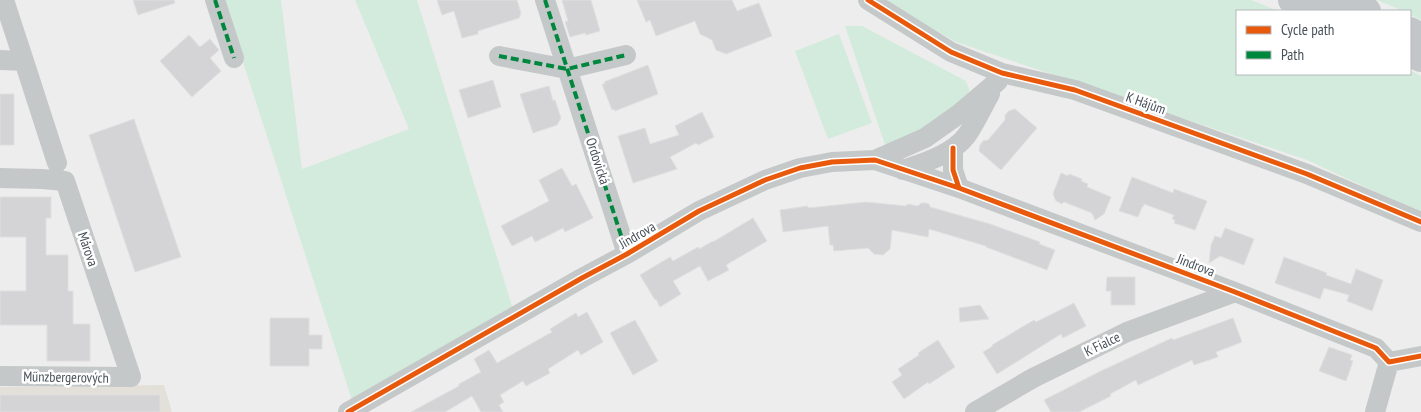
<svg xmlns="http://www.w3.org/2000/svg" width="1421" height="412" font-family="'PT Sans Narrow',sans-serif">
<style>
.commercial{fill:#e3e0da}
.green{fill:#d3ebdc}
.building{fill:#d4d4d6;stroke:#dfdfe0}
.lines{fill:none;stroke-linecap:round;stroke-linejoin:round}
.minor{stroke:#c5c8c9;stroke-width:20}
.primary{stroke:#c3c6c8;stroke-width:28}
.quiet{stroke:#00873e;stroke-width:4;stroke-dasharray:8 4;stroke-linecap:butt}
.cycleway-casing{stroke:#fff;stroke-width:8}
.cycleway{stroke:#e8590c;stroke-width:5}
.labels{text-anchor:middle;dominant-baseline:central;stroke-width:5;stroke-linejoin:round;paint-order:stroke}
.street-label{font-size:14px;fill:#465058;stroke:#fff}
</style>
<rect width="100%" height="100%" fill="#eeeded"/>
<path class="commercial" d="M164,385l8,27h-172v-25z"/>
<path class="green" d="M223,0h58l21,169 107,-40 -54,-129h62l96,309 -161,91z
M886,0h365l27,11h-41v63h173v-4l11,6v137l-114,-53 -351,-118 -48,-27z
M1377,0h44v20l-11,-5v-4h-7z
M845,26h17l104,55 3,8 1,10 -53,39 -32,7z
M839,34l33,89 -44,16 -33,-88z"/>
<path class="building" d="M133,0h41l1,3 -37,12z
M437,0h80l4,13 -2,5 -41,13v3l-16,4 -8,-27 -12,4z
M562,0h29l9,31 -14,4 -1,-2 -15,4 -5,-15 3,-1z
M637,0h95l5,11 22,-8 13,33 -46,18 -10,-4 -4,-10 -12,-6 -5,-13 -39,15 -6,-16 -4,2z
M189,35l11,12 10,-8 8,10 1,1 -9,8 11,13 -29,26 -32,-36z
M648,65l10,29 -43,17 -1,-2 -2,1 -10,-26h3l-1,-2z
M493,80l8,27 -33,11 -9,-28z
M549,86l4,15 2,-1 6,18 -4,7 -24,8 -13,-39z
M0,94h14v51h-14z
M1015,109l22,19 -36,42 -22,-19 1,-6 3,-4 5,-1 17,-20v-5l4,-4z
M702,112l12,25 -16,8 -2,-2 -26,14 7,12 -44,14 -15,-47 27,-8 5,16 29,-9 -4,-9z
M134,119l47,138 -46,15 -46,-137z
M562,168l10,18 4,-2 17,34 -28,14 -2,-4 -28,14 -3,-6 -20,10 -11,-20 48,-25 -10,-21z
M1061,173l7,3 1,-2 13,5 -1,2 7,3 -1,3 24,10 -7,17 -9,6 -3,-7 -28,-11 -2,2 -6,-3 -3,-7z
M1132,177l41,16 1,-4 33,12 -12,29 -21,-7 1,-3 -3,-1 2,-4 -30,-11 -1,3h-1l-4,10 -19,-6z
M0,197h51v21h-5v37h22v36h5v33h17v37h-43v-36h-47v-34h26v-54h-26z
M866,202l40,4 1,-2 11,2 3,-3h4l4,1 1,3 60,17 50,18 -1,2 16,6 -8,20 -61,-23v-1l-57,-17 -1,8 -36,-7 -2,19 -7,6 -9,-1 -6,-6 -34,3 -1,-6h-3l-2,-19 -45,6 -3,-22 28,-4v2z
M753,218l14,23 -41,24 3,5 -21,11 -8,-15 -27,15 8,13 -21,13 -4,-8 -1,1 -15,-25 30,-18 3,4 25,-14 1,2 14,-8v1z
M1225,228l29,11 -10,26 -24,-9 -11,7 2,-18 4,-9 6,2z
M1284,257l43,16 -1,2 25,9 5,-15 27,11 -11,31 -25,-10 2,-6 -25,-7 -4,11 -45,-16z
M1107,277h28v28h-24v-14h-5z
M1074,303l12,23 -23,12 -2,-4 -64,40 -14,-22 10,-6 -1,-1 42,-25 2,2z
M980,305l9,14 -29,3 -1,-14z
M587,312l16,30 -22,13 -3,-5 -30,19 2,4 -24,13 -3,-5 -23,14 4,7 -5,3 4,7h-22l-9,-16 -27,16h-34l48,-26v-2l22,-12 -7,-13 15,-9 8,13 55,-31 -2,-3 26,-16 2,4z
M270,318h39v17h13v14h-13v17h-39z
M1233,318l9,24 -26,10 2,5 -24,8 -2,-5 -54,25 -2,-5 -26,14 1,2 -32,16h-28l-7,-12 57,-29 71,-33 1,2z
M635,320l23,41 -25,14 -23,-42z
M938,340l17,27 -26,17 -1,-2 -24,17 -12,-17 10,-7 -4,-6 21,-14 -1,-2z
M1329,347l23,8 -2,5 3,1 -7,20 -27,-10z
M0,395h160v17h-160z"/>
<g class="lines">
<path class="minor" d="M215,0l19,58
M545,0l82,254
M868,0l83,52 51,21 73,17 232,84 114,48
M499,56l68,13 59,-14
M0,60l24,1 -20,-61
M24,61l33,102
M953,148v22l6,18 276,104 141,56 13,14
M875,160l50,-22 34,-24 39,-33
M903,170c21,-7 50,-16 64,-35 9,-13 15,-27 23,-41
M0,178l42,1 23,2 66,196 -131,-1
M1389,362l32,-6
M348,412l234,-134 45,-24 72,-43 66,-31 35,-12 32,-6 43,-2 84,28
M975,412l58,-34 94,-46 108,-40
M1375,412l14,-50"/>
<path class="primary" d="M1292,0l27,11
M1340,0l27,11
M1410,31l11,6
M1410,53l11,5"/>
<path class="quiet" d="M215,0l19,58
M545,0l82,254
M499,56l68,13 59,-14"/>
<g class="cycleway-casing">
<path id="cycleway" d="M868,0l83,52 51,21 73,17 232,84 114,48
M953,148v22l6,18 276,104 141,56 13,14 32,-6
M348,412l234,-134 45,-24 72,-43 66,-31 35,-12 32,-6 43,-2 84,28"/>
</g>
<use href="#cycleway" class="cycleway"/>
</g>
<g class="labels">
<g class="street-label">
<text transform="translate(1146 103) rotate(20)">K Hájům</text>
<text transform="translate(598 161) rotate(72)">Ordovická</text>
<text transform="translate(637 235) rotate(-30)">Jindrova</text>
<text transform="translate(88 249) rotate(71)">Márova</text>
<text transform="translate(1196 265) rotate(21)">Jindrova</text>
<text transform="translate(1102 344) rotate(-26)">K Fialce</text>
<text transform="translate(66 377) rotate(1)">Münzbergerových</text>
</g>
</g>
<rect x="1236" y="10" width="175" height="65" fill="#ffffff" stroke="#b5b9bc"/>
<rect x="1246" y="26" width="25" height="8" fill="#e8590c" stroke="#b5b9bc"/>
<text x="1281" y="35" font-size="15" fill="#465058">Cycle path</text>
<rect x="1246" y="51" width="25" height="8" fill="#00873e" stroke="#b5b9bc"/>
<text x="1281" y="60" font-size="15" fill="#465058">Path</text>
</svg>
